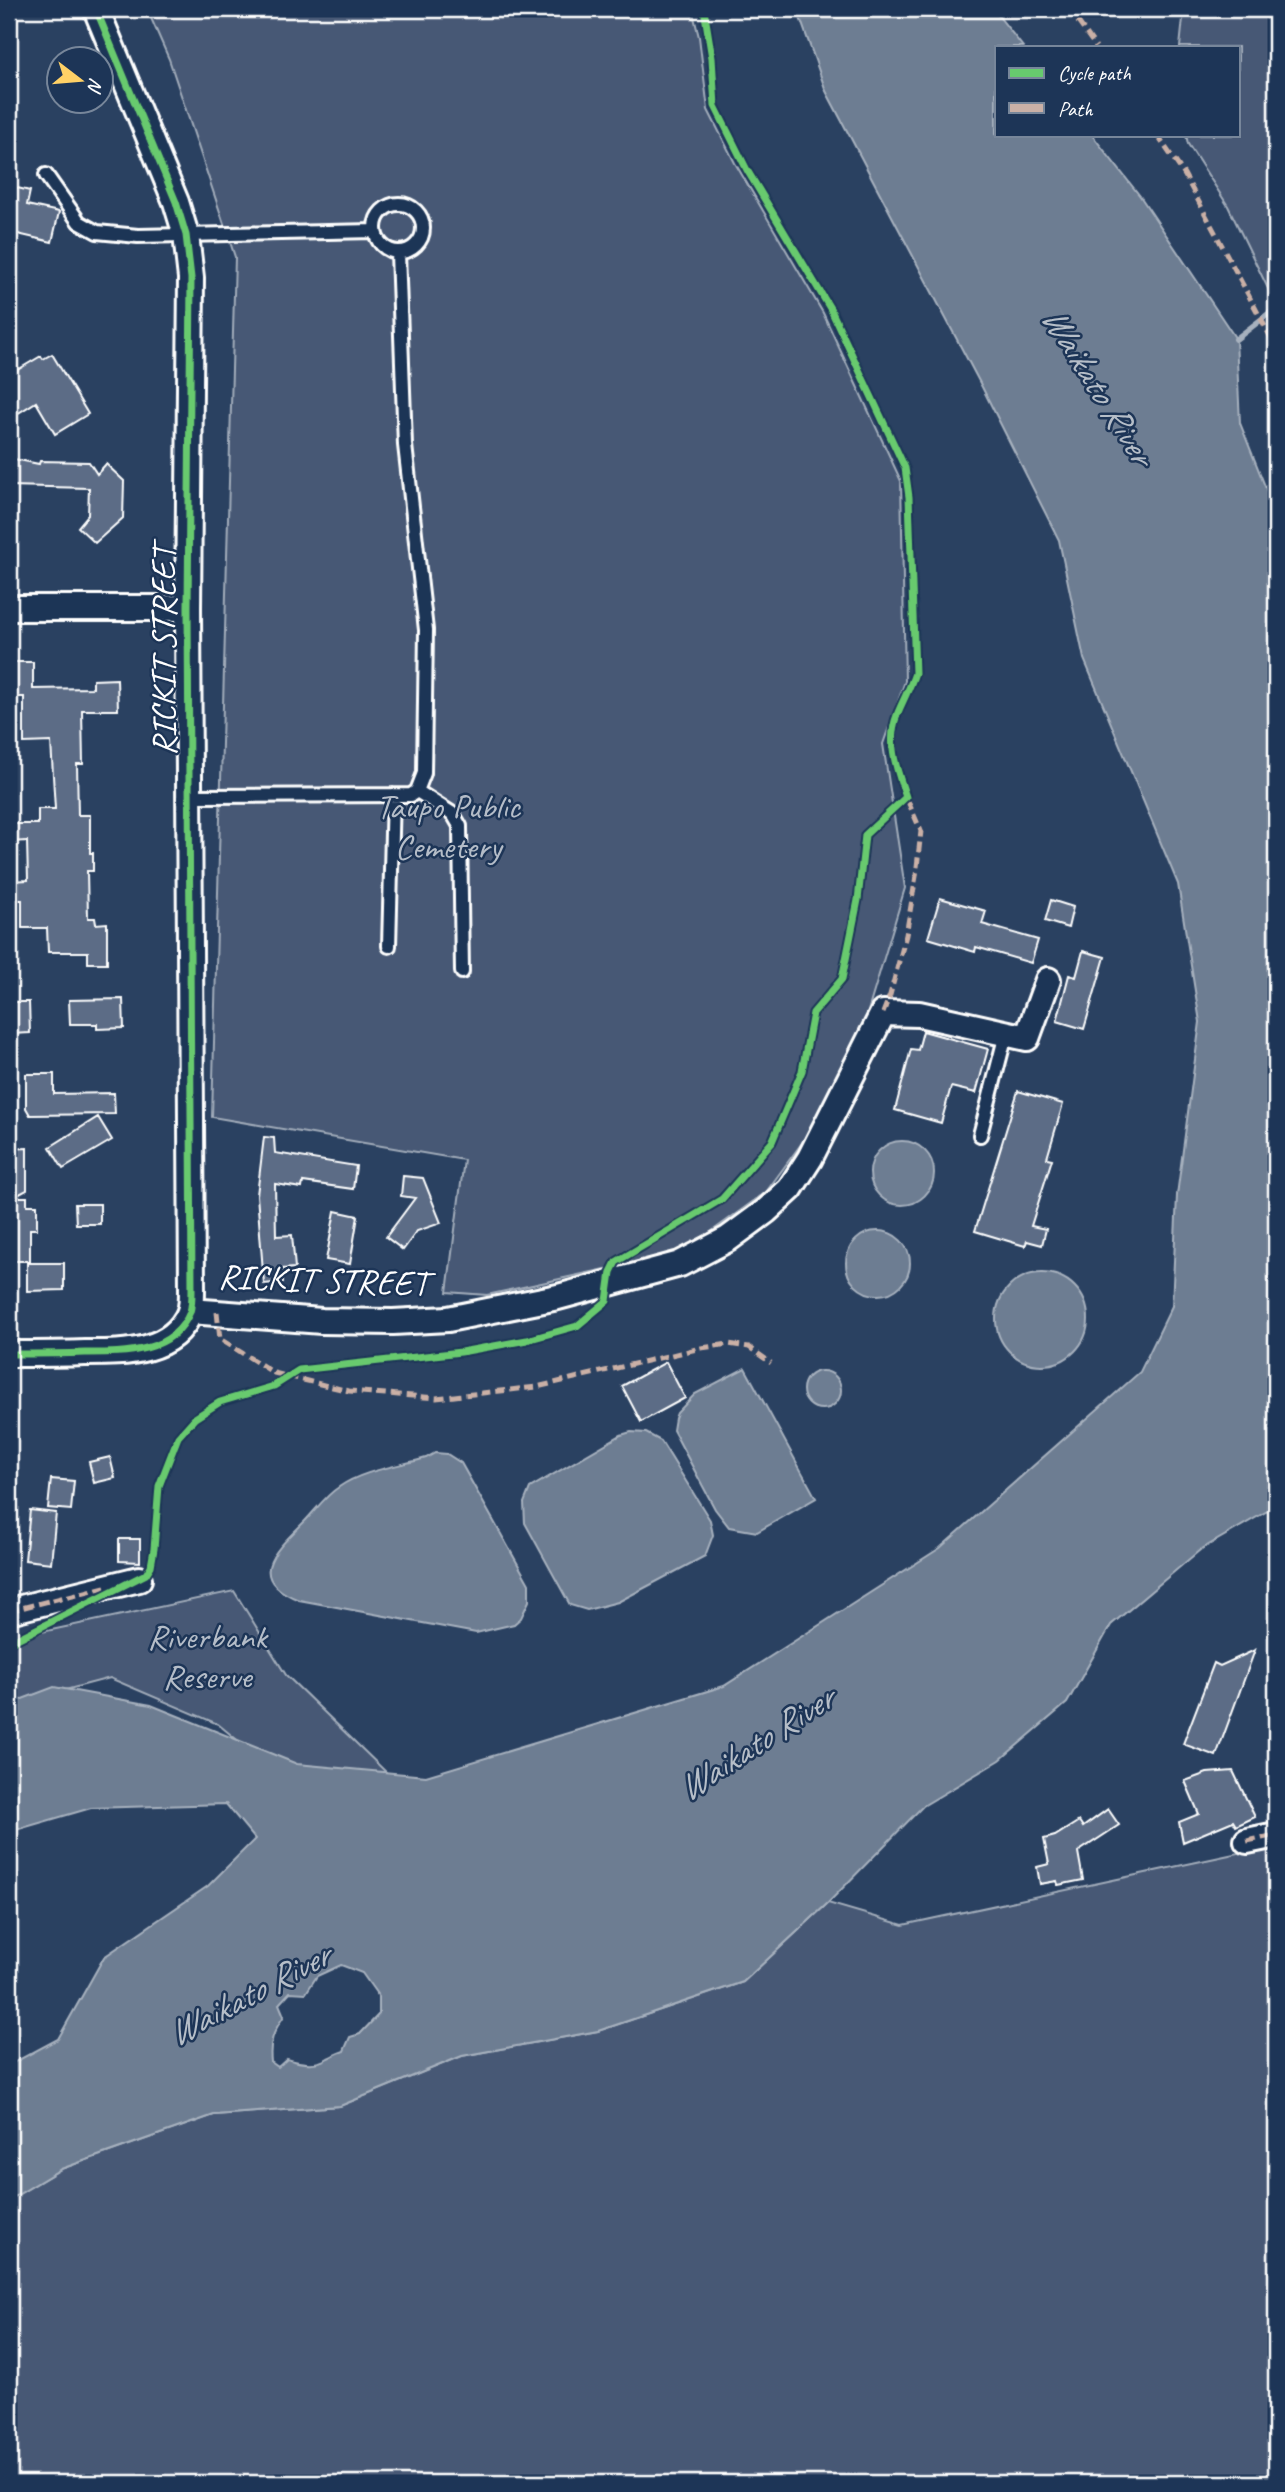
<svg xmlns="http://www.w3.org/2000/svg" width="1285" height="2492" font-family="Caveat,sans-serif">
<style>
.green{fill:#465975;stroke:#a2acba;stroke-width:2}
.water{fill:#6d7d92;stroke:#a7b1be;stroke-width:2;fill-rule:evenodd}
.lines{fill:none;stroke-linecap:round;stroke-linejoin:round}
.stream{stroke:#a7b1be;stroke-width:6}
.building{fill:#5b6c86;stroke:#fff;stroke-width:2}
.service-casing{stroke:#fff;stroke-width:18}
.minor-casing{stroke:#fff;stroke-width:30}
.service{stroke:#1d3557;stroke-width:12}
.minor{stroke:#1d3557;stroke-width:24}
.quiet{stroke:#cab0a6;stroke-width:5;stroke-dasharray:10 5;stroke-linecap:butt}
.cycleway-casing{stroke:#1d3557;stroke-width:11}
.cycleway{stroke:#67ca6e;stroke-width:7}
.labels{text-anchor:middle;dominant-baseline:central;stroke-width:5;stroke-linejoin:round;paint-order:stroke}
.street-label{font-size:35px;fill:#fff;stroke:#1d3557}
.park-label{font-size:35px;fill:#b5bdc8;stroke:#1d3557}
.water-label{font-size:37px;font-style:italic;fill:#b6bec8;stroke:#1d3557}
</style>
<rect width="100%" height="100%" fill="#2a4161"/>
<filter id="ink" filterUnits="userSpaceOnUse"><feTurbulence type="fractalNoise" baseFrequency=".0143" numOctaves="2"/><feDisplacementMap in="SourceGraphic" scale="14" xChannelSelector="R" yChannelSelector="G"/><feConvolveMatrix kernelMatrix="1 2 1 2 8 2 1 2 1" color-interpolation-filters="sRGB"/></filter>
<g filter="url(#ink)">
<path class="green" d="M147,9h545l7,28 9,73 27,53 88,150 78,168 4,200 -22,63 22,144 -58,193 -81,111 -83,60 -196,43 -40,-3 17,-132 -252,-43 23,-860 -66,-198z
M1184,9h91l1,296 -48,-99 -40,-62 -2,-9h52v-88h-58z
M234,1591l52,84 103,100 -124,-12 -47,-39 -108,-46 -101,27v-66z
M1276,1845v638h-1267v-283l52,-31 153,-54 126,-9 122,-50 136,-25 145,-49 85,-79 75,22z"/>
<path class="water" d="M797,9h196l30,38h-27v88h96l48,61 96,143 4,84 36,91v992l-76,44 -89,75 -44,78 -67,57 -77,46 -95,97 -85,79 -145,49 -136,25 -122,50 -126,9 -153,54 -52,31v-135l49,-26 46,-82 104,-71 47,-47 -29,-35 -135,4 -82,24v-128l45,-17 97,18 146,59 129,12 298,-90 216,-138 200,-176 32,-66 5,-111 23,-173 -22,-138 -94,-225 -25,-119 -77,-153 -156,-296zM341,1965l21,8 17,24v17l-19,20 -10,3 -6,14c-7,2 -9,4 -16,7 -12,8 -29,5 -41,1l-9,8 -7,-5c-2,-20 2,-30 13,-46l-5,-12 11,-12 16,1 11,-17z
M870 1173a32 32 0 1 1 64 0a32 32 0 1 1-64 0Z
M846 1263a32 32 0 1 1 64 0a32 32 0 1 1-64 0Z
M996 1319a46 46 0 1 1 92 0a46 46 0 1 1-92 0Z
M745,1368l71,130 -59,34 -28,-5 -14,-18 -42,-79 2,-12 2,-5 18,-19z
M803 1390a19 19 0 1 1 38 0a19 19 0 1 1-38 0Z
M631,1432l15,1 15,8 49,79 3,15 -8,21 -87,46 -31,8 -17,-5 -45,-82 -1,-20 6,-15 91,-53z
M435,1453l12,1 14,9 68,121v17l-8,17 -7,6 -38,9 -177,-33c-56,-22 -23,-50 6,-79 10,-10 21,-26 34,-34 24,-17 60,-21 87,-29z"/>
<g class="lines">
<path class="stream" d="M1236,339l40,-31"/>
</g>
<path class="building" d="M9,186l21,5 -3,14 32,7 -7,30 -43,-10z
M52,354l36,60 -33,20 -19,-32 -27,17v-44l32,-19 2,3z
M9,458l30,6 1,-3 49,1 8,12 9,-10 18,17 -1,37 -28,25 -17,-16 10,-12 1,-27 -80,-2z
M9,662h24v27l60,-1v-8l24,-1 1,31h-36l1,54h-6l1,51h12v38h3v18h-6l1,47h7l1,6 11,-1v40h-19v-11h-40l-1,-24h-25v-28h-13v-19l19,-1 -1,-39 -18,1v-18h29v-15h17l-4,-67 -27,1v-46h-15z
M940,898l46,13 -4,13 56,16 -7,23 -55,-16 -1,5 -47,-14z
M1051,900l22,7 -5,21 -23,-7z
M1083,951l22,6 -21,72 -27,-8 12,-46 7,2z
M123,999l1,29 -27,1v-5h-27l-1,-24z
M11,1002h18l1,31 -19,1z
M923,1031l65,18 -12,44 -25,-6 -10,36 -46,-13 16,-61 7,1z
M26,1074h28v20l60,-1 1,21 -85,1 -4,-7z
M1018,1091l45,13 -16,54 5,1 -21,67 15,3 -4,16 -15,-4 -2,5 -50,-15z
M98,1117l14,23 -49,29 -13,-22z
M264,1137l10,1 1,15 81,13 -3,23 -50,-7 -1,6 -27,-4 1,52 16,-1 3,33 -13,1 1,13 -19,2 -7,-89z
M27,1148v42l-13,7h13v8h10v24h-7v32h-21v-112z
M403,1176l20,2 18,45 -24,8 -14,19 -17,-13 29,-39 -14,-2z
M75,1204h25v20h-24z
M335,1211l23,5 -8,48 -24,-4z
M27,1263h37v27l-37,1z
M666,1362l19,36 -44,24 -19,-36z
M110,1457l5,21 -21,5 -5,-21z
M51,1479l23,2 -3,29 -23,-2z
M30,1510l26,3 -5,50 -26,-3z
M119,1539h21v23l-21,-1z
M1255,1650l-39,106 -33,-12 31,-81 6,3z
M1233,1771l22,46 -19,9 -3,-5 -50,21 -4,-20 20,-8 -14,-33 22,-8z
M1108,1809l11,16 -41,27 5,28 -25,5 -1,-4 -17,3 -3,-17 12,-3 -5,-25 11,-3 24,-15 4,6z"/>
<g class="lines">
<g class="service-casing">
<path id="service" d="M46,175l33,47 18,10 41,4 236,-5
M375 228a24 24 0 1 1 48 0a24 24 0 1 1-48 0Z
M417,791l36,23 7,12 2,146
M190,796l221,-1 6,-4 7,-18 2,-143 -21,-185 -7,-192
M389,946l4,-151
M980,1135l26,-101"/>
</g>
<g class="minor-casing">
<path id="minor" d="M9,608h179
M190,1311l132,10 71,1 55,-3 110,-22 122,-33 48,-25 38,-28 24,-22 20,-31 73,-145 36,1 108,24 21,-58
M9,1354c25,0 51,0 76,-1 38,0 88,1 105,-41 2,-7 2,-15 2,-22l-4,-682 3,-330 -5,-43 -10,-33 -80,-193
M9,1611l130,-32
M1247,1841l29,-6"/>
</g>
<use href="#service" class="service"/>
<use href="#minor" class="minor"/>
<path class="quiet" d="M1069,9l27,38
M1157,135l27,39 92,173
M883,1013l7,-18 16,-60 10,-59 5,-45 -15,-34
M217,1312l3,27 54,34 75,18 87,7 101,-11 164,-39 28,-4 20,3 22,16
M9,1611l96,-24
M1247,1841l29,-6"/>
<g class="cycleway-casing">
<path id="cycleway" d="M9,1354c25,0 51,0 76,-1 38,0 88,1 105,-41 2,-7 2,-15 2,-22l-4,-682 3,-330 -5,-43 -10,-33 -80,-193
M9,1643l137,-69 5,-8 3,-17 5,-63 19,-49 17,-19 25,-16 54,-16 25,-16 162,-18 66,-12 50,-14 30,-25 4,-29 5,-10 106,-63 50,-57 30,-71 11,-58 29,-34 16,-79 7,-65 41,-38c-9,-27 -20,-54 -9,-82 6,-15 13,-27 18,-42l-6,-176 -4,-29 -74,-158 -84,-140 -32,-64 -3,-48 -8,-49"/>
</g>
<use href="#cycleway" class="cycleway"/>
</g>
</g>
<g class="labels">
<g class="street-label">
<text transform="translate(163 651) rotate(-90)">RICKIT STREET</text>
<text transform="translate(323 1280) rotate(2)">RICKIT STREET</text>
</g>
<g class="park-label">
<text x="448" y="806">Taupo Public<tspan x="448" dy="40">Cemetery</tspan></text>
<text x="207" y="1636">Riverbank<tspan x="207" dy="40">Reserve</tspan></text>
</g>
<g class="water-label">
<text transform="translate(1098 385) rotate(58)">Waikato River</text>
<text transform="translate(755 1743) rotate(-33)">Waikato River</text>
<text transform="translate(248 1994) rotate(-28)">Waikato River</text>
</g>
</g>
<rect width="1285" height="2492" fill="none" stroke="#1d3557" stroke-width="35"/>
<rect x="18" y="18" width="1250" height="2457" fill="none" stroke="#fff" stroke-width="2.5" filter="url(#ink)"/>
<rect x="995" y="46" width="245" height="91" fill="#1d3557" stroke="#77869a" stroke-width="2"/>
<rect x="1009" y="68" width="35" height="10" fill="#67ca6e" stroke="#77869a" stroke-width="2"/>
<text x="1058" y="80" font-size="21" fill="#ffffff">Cycle path</text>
<rect x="1009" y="103" width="35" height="10" fill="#cab0a6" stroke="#77869a" stroke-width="2"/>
<text x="1058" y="116" font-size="21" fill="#ffffff">Path</text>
<g transform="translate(80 80) rotate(106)"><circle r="33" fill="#1d3557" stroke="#77869a" stroke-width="2"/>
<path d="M0-5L12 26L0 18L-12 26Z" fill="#ffd166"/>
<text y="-10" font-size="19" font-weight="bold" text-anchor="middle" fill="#ffffff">N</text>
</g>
</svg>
